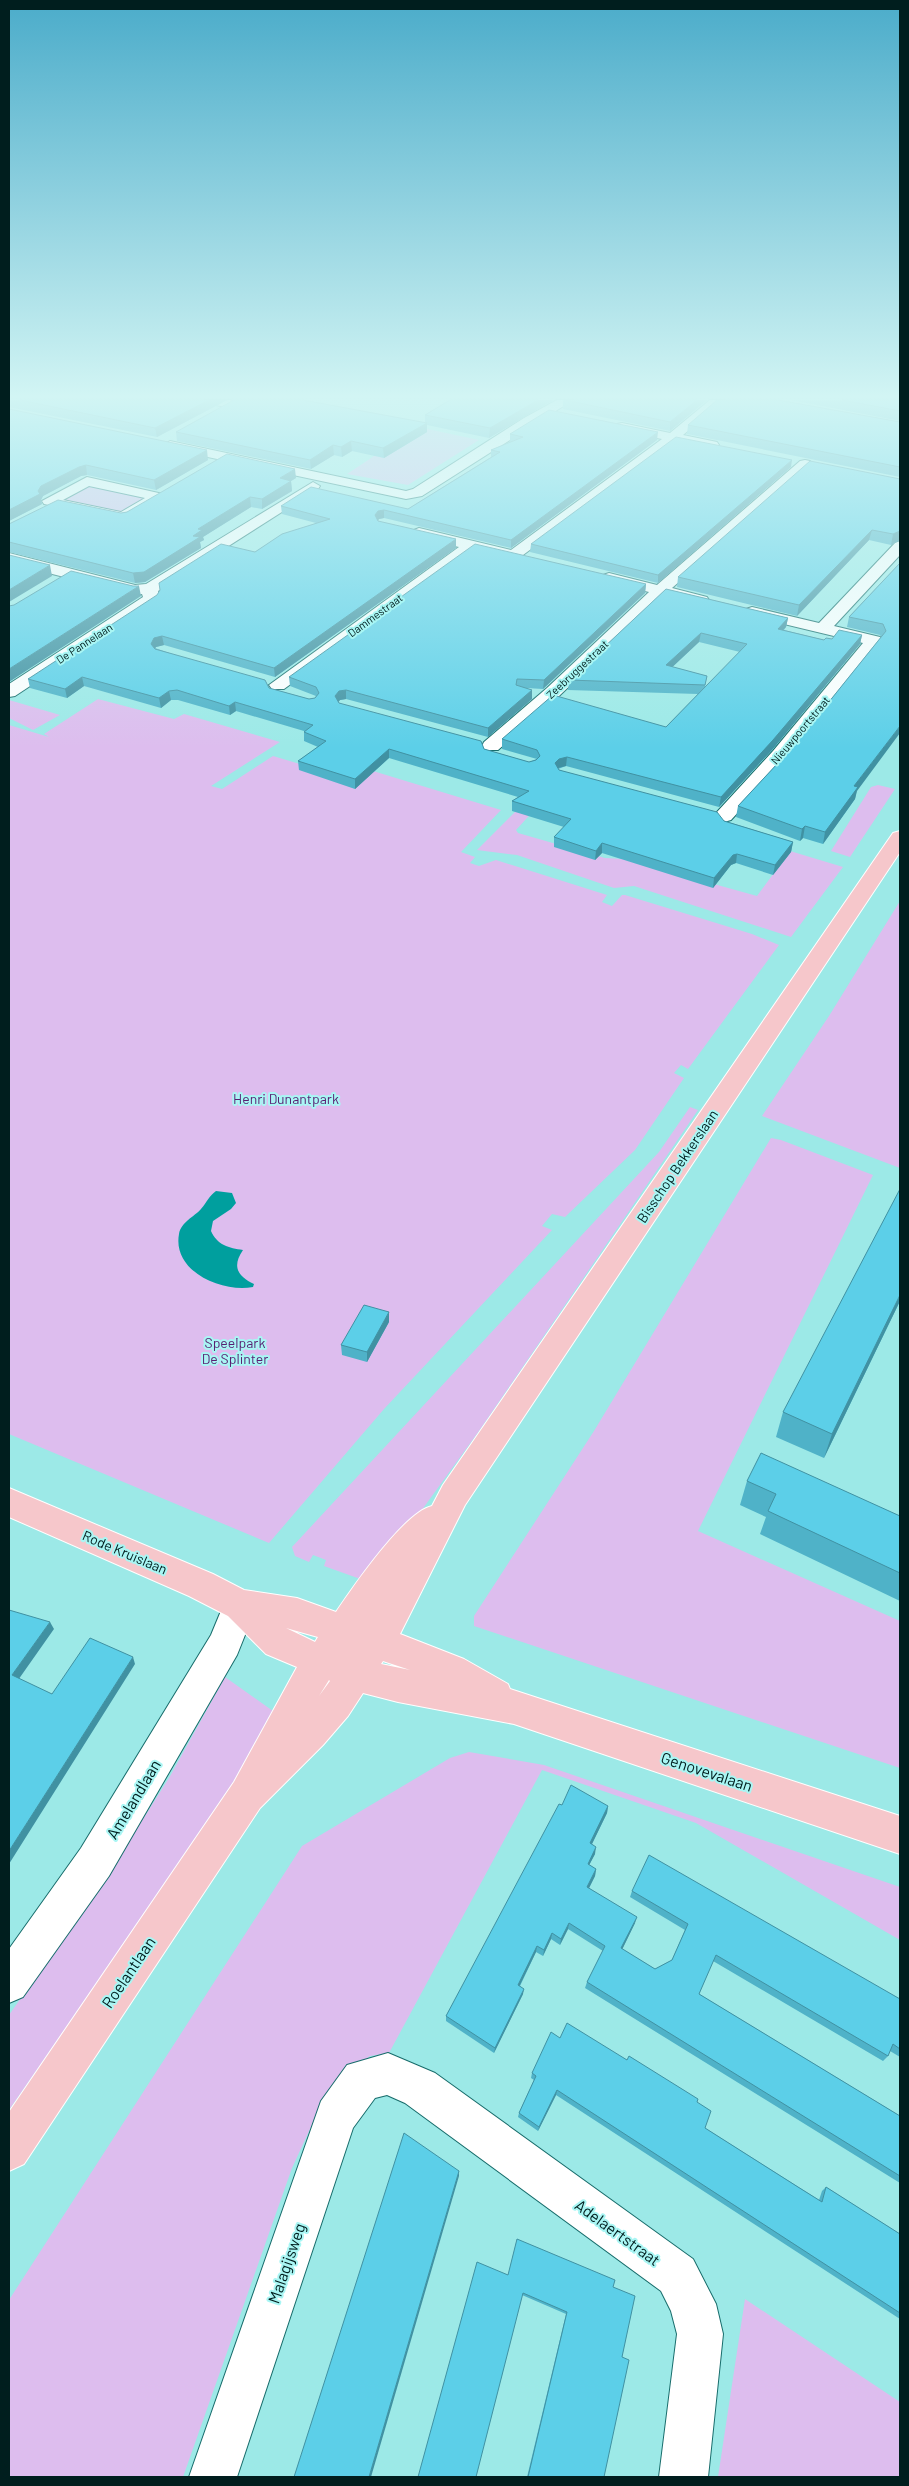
<svg xmlns="http://www.w3.org/2000/svg" width="909" height="2486" font-family="Barlow,sans-serif">
<style>
.green{fill:#ddbdee}
.water{fill:#009f9e}
.lines{fill:none;stroke-linecap:round;stroke-linejoin:round}
.minor-casing{stroke:#176c6b;stroke-width:2}
.major-casing{stroke:#fff;stroke-width:2}
.minor{fill:#fff;fill-rule:evenodd}
.major{fill:#f6c7cb;fill-rule:evenodd}
.wall{fill:#4fb2c8;fill-rule:evenodd}
.shaded-wall{fill:#4091a2}
.building{fill:#5ccfe8;stroke:#4091a2}
.labels{text-anchor:middle;dominant-baseline:central;stroke-width:4;stroke-linejoin:round;paint-order:stroke}
.far-street-label{font-size:11px;fill:#001e1e;stroke:#a9f6f4}
.park-label{font-size:14px;fill:#571e70;stroke:#a9f6f4}
.street-label{font-size:14px;fill:#001e1e;stroke:#a9f6f4}
.near-street-label{font-size:16px;fill:#001e1e;stroke:#a9f6f4}
</style>
<rect width="100%" height="100%" fill="#9ce9e7"/>
<path class="green" d="M418,427l61,13 -71,45 -61,-11z
M84,484l65,12 -28,19 -64,-16z
M98,699l76,20 10,-5 96,28 -69,44 11,3 51,-33 87,26 13,-11 128,39 -40,42 14,5 -5,6 9,3 17,-6 111,35 -5,7 10,4 10,-11h3l127,39 27,11 -91,124 -7,-4 -7,8 10,5 -49,72 -70,67 -13,-3 -10,12 10,4 -168,179 -115,134 -260,-109v-709l40,12 -5,-3z
M9,700l51,15 -27,15 -24,-12z
M878,785l17,4 -45,68 -19,-6 40,-64z
M537,807l-21,23 2,3 87,25 19,1 133,37 33,-45 53,16 -52,70 -157,-51 -20,2 -97,-33 -40,-5 39,-39z
M900,901v267l-138,-52 67,-100z
M690,1107l8,3 -219,321 -68,94 -48,55 -39,-14 2,-6 -13,-5 -4,7 -14,-6 -3,-9 367,-395z
M771,1138l10,2 92,35 -175,356 202,90v147l-426,-142v-10l120,-185z
M225,1677l48,34 -46,86 -218,313v-95l101,-144 59,-93z
M469,1752l75,13 356,122v53l-204,-117 -154,-53 -153,283 -19,3 -31,25 -23,35 -24,52 -109,309h-174v-177l293,-454 148,-88z
M745,2299l155,103v75h-182z"/>
<path class="water" d="M216,1191l16,2 4,10 -5,6 -18,12 -2,10c6,14 18,17 32,19 -11,16 -6,26 11,34l-1,3c-30,6 -81,-15 -74,-53 2,-12 15,-17 22,-25 6,-7 8,-13 15,-18z"/>
<g class="lines">
<g class="minor-casing">
<path id="minor" d="M205,400h25l10,5 -6,4 -27,-6z
M557,400h16l-151,96 -16,3 -236,-50 -7,-4 7,-4 236,50 7,-2 111,-71z
M710,400h14l-41,35 34,7 2,3 -2,3 -5,1 -37,-7 -156,116 -5,2 -40,-10 -190,139h-12l-3,-4 190,-138 -45,-11 -3,-3 3,-3 5,-2 92,22 151,-111 -45,-9 -2,-3 2,-3 5,-1 48,10z
M805,460l5,1 2,3 -2,3 -138,121 35,9 2,3 -2,3 -6,2 -37,-9 -105,100 -61,54h-14l-2,-4 2,-4 63,-54 102,-96 -46,-11 -2,-3 2,-3 6,-2 48,12 143,-124z
M87,477l76,17 2,3 -42,24 -79,-17 -2,-3zM89,486l56,12 -24,14 -58,-12z
M313,482l7,4 -2,3 -160,102 1,8 -2,3 -142,94 -6,1v-13l134,-87 -1,-3 -7,1 -126,-32v-10l126,32 11,-1z
M900,541v14l-66,71 46,11 2,4 -95,118 -56,61 -7,2 -7,-2 -3,-4 3,-4 56,-61 90,-108 -117,-28 -2,-3 2,-3 6,-2 67,16 76,-80z
M240,1590l12,4 5,11 -20,50 -128,221 -86,121 -14,6v-54l72,-101 130,-213 17,-41z
M388,2053l47,20 258,186 23,45 7,30 -15,143h-49l18,-143 -6,-23 -10,-20 -256,-188 -18,-8 -12,3 -22,30 -116,349h-48l132,-376 26,-36z"/>
</g>
<g class="major-casing">
<path id="major" d="M900,831v21l-435,653 -65,129 64,25 44,25 2,5 390,127v38l-386,-130 -116,-22 -35,-9 -15,23 -25,29 -63,63 -236,356 -15,7v-59l225,-330 63,-115 -31,-13 -38,-38 -39,-20 -180,-79v-29l204,86 31,16 53,8 39,14c17,-25 68,-100 96,-106l11,-21 450,-652zM286,1628l32,9 -3,5zM383,1661l27,9 -29,-6zM329,1680l1,1 -11,15z"/>
</g>
<use href="#minor" class="minor"/>
<use href="#major" class="major"/>
</g>
<path class="wall" d="M9,400h218l-70,37 -148,-30z
M450,400h103l-64,38 -62,-13v7l-43,26 -32,-7 -10,6 -8,-2 -23,14 -134,-28 -1,-9 249,-9v-8z
M563,400h144l-37,31 -107,-22z
M791,400h109v21z
M9,409l199,51 -52,30 -69,-15 -6,1 -38,20 -2,4 1,4 -33,17z
M900,422v55l-213,-43 1,-9z
M510,434l147,6 -146,108 -127,-30 -5,1 -1,2 78,27 -181,129 -111,-32 -8,2 -1,1 114,40 40,11 6,-1 1,-2 -26,-10 -1,-9 357,-93 -1,9 -102,96 -17,-1 6,2v9l-44,38 -142,-38 -6,1 -2,2 1,1 145,46 45,13 8,-3 -35,-10v-10l164,-12 32,-33 -130,-4 1,-10 97,-91 122,29 -2,9 -2,3 40,10 38,-5 -2,9 -88,106 -53,57 -153,-41 -8,3 1,1 234,72 -2,10 -18,23 -37,-12 -5,2 -18,23 -111,-35 -7,7 -41,-13v-10l10,-10 -52,-16v-10l6,-4 -129,-39 -34,31 -56,-19 -1,-9 20,-14 -14,-6v-10l-68,-20 -6,4 -52,-15h-7l-10,8 -77,-22 -17,12 -37,-10 -2,-9 227,-127 61,-29 -34,-9 -1,-8 127,3 83,-52v-7l19,-8zM699,642l41,10 -35,35 2,-11 -35,-9z
M791,467l-133,116 -128,-31 1,-8z
M296,478l-5,3 1,10 -30,18 -11,-2 -48,30 1,3 -4,2 1,6 -56,34 -10,1 -126,-31v-28l112,-11z
M900,479v61l-9,5 -22,-5 -72,76 -120,-29 1,-10z
M900,563l-45,236 -32,45 -20,-6 -3,3 -64,-24 2,-11 53,-57 90,-112 -1,-2 -33,-8 2,-10z
M900,1301l-76,157 -48,-21 7,-25z
M389,1322l-22,40 -25,-7 -1,-10z
M747,1481l153,35v85l-140,-67 6,-17 -26,-12z
M562,1805l46,1 -1,7 -15,31 3,10 -6,11 7,4 -1,7 -6,12 46,35 -13,26 33,20 17,-9 13,-30 -55,-33 2,-6 268,108v58l-10,-6 -2,5 -5,5 -170,-100 -14,33 201,122v67l-315,-195 2,-6 16,-31 -35,-22 -8,16 -9,-6 -8,17 -7,-4 -16,34 3,8 -29,59 -48,-32v-5z
M560,2038l67,22 70,42 8,26 114,72 3,-9 4,-4 74,47v85l-344,-224 -18,36 -20,-14 1,-4 15,-33 -3,-2 1,-5z
M508,2275l105,12 9,70 -18,120h-77l39,-163 -44,-19z"/>
<path class="shaded-wall" d="M209,400h18l-70,37 -2,-9z
M538,400h15l-64,38 1,-10z
M697,400h10l-37,31v-9z
M427,423v9l-43,26 -1,-10z
M658,432l-1,8 -146,108v-8z
M351,441l1,10 -10,6 -1,-10z
M333,445l1,10 -23,14 -1,-9z
M207,450l1,10 -52,30 -2,-10z
M792,460l-1,7 -133,116v-8z
M86,465l1,10 -6,1 -38,20 -2,4 1,4 -33,17v-11l29,-19 3,-5 38,-19z
M295,469l1,9 -5,3 1,10 -30,18v-10l18,-21z
M250,497l1,10 -48,30 1,3 -4,2 1,6 -56,34 -10,1 -2,-10 60,-37 5,-7z
M384,510v8l-5,1 -4,4v-8l3,-4z
M872,530l-3,10 -72,76 2,-11z
M900,531v9l-9,5 2,-11z
M456,539v9l-181,129 -1,-9z
M50,565l2,11 -43,26v-12z
M646,584l-1,9 -102,96 1,-9z
M139,586l2,10 -132,86v-13z
M788,618l-2,9 -10,10 2,-8z
M701,633l-2,9 -34,32 1,-9z
M862,635l-2,9 -88,106 -53,57 2,-10z
M162,636l2,9 -8,2 -4,6 -1,-9 3,-6z
M82,677l2,9 -17,12 -2,-9z
M346,690v9l-6,1 -4,5 -1,-9 4,-5z
M532,690v9l-44,38v-9z
M169,691l2,9 -10,8 -2,-10z
M235,702l1,9 -6,4 -1,-9z
M900,726v7l-43,58 -2,8 -32,45 2,-12 29,-46z
M389,749v9l-34,31v-10z
M567,757l-1,9 -8,2 -4,5 1,-10 4,-4z
M805,826l-2,12 -3,3 2,-12z
M793,842l-2,10 -18,23 2,-10z
M602,843v10l-7,7 1,-9z
M737,854l-1,9 -5,2 -18,23 1,-10 19,-23z
M900,1295v6l-76,157 8,-24z
M389,1312v10l-22,40v-10z
M50,1622l4,7 -38,54 -4,-8z
M133,1657l2,7 -126,200v-13z
M608,1806l-1,7 -18,37 1,-7z
M596,1847l-1,7 -9,17 2,-7z
M596,1869l-1,7 -9,18 1,-7z
M637,1917l-2,6 -15,31 1,-6z
M569,1923l-1,6 -8,16 1,-6z
M552,1933l-1,6 -8,17 1,-6z
M537,1946l-1,6 -19,39 1,-6z
M524,1989l-1,5 -29,59 1,-5z
M557,2090l-1,5 -18,36 1,-4z
M459,2171v5l-88,301h-2z"/>
<path class="building" d="M20,400h189l-54,28z
M234,400h69l124,23 -44,25 -32,-7 -10,6 -8,-2 -23,15 -134,-28z
M450,400h88l-48,28 -65,-13z
M565,400h132l-27,22z
M717,400h61l122,22v45l-212,-42z
M842,400h58v11z
M9,409l198,41 -53,30 -68,-15 -7,2 -38,19 -3,5 2,3 -31,16z
M549,410l109,22 -147,108 -127,-30 -6,1 -3,4 3,6 78,18 -182,129 -112,-32 -8,2 -3,6 4,5 110,31 4,8 40,11 6,-1 4,-5 -3,-6 -27,-10 186,-133 171,40 -102,96 -27,-1 -1,6 16,5 -44,38 -142,-38 -7,1 -4,5 4,7 142,38 3,8 45,13 7,-2 4,-4 -3,-6 -35,-11 51,-44 113,32 81,-83 -46,-11 -35,32 41,11 -2,9 -136,-5 97,-91 122,29 -10,11 46,11 2,-2 6,1 7,-9 23,5 -89,105 -52,57 -154,-40 -8,2 -4,4 4,7 158,42 7,9 69,21 -18,23 -38,-11 -4,1 -19,23 -112,-35 -6,8 -42,-14 17,-18 -59,-18 17,-10 -140,-42 -34,30 -57,-18 28,-20 -22,-9 9,-7 -78,-23 -6,4 -52,-16 -8,1 -10,7 -77,-21 -17,12 -37,-10 129,-84 3,-5 -1,-7 62,-39 34,8 27,-18 48,-15 -49,-13 30,-19 97,22 92,-57 -9,-2 32,-13 -13,-3z
M676,437l116,23 -134,115 -127,-31z
M227,454l68,15 -15,9 11,3 -29,18 -12,-2 -52,32 4,1 -9,6 7,1 -56,35 -11,1 -124,-31v-18l49,-24 63,13 6,-1z
M810,461l90,18v52l-7,3 -21,-4 -73,75 -121,-28z
M9,555l41,10 -41,25z
M900,563v163l-46,60 4,1 -33,45 -20,-6 -3,3 -64,-23 53,-57 95,-118 -3,-7 -34,-7z
M71,571l62,15h6l-130,83v-63l5,-1z
M900,1189v106l-68,139 -49,-22z
M364,1305l25,7 -22,40 -26,-7z
M761,1453l139,63v57l-132,-62 8,-17 -29,-13z
M9,1610l41,12 -38,53 40,19 38,-56 43,19 -124,194z
M571,1785l37,21 -18,37 6,4 -8,17 8,5 -9,18 50,30 -16,31 34,21 17,-9 16,-36 -56,-33 17,-36 251,144v50l-7,-5 -5,12 -172,-101 -17,39 201,122v60l-313,-194 18,-36 -36,-23 -8,16 -9,-6 -8,17 -7,-4 -19,39 6,4 -29,59 -49,-32 113,-212 3,1z
M567,2023l60,37 2,-4 69,43 -1,3 14,9 -6,17 93,59 24,15 4,-15 74,47v79l-343,-223 -18,37 -20,-14 17,-37 -4,-3 19,-41 9,6z
M404,2133l55,38 -90,306h-75z
M517,2239l98,41 -2,7 22,9 -13,61 7,3 -25,117h-76l39,-165 -44,-19 -47,184h-58l59,-215 31,13z"/>
<linearGradient id="sky" x2="0" y2="1"><stop stop-color="#4bacca"/><stop offset="0.53" stop-color="#d2f5f4"/><stop offset="1" stop-color="#d2f5f4" stop-opacity="0"/></linearGradient>
<rect width="909" height="748" fill="url(#sky)"/>
<g class="labels">
<g class="far-street-label">
<text transform="translate(375 615) rotate(-36)">Dammestraat</text>
<text transform="translate(84 643) rotate(-33)">De Pannelaan</text>
<text transform="translate(577 669) rotate(-43)">Zeebruggestraat</text>
<text transform="translate(800 730) rotate(-50)">Nieuwpoortstraat</text>
</g>
<g class="park-label">
<text x="286" y="1098">Henri Dunantpark</text>
<text x="235" y="1342">Speelpark<tspan x="235" dy="16">De Splinter</tspan></text>
</g>
<g class="street-label">
<text transform="translate(677 1166) rotate(-56)">Bisschop Bekkerslaan</text>
<text transform="translate(125 1552) rotate(23)">Rode Kruislaan</text>
</g>
<g class="near-street-label">
<text transform="translate(707 1771) rotate(18)">Genovevalaan</text>
<text transform="translate(133 1799) rotate(-59)">Amelandlaan</text>
<text transform="translate(128 1972) rotate(-56)">Roelantlaan</text>
<text transform="translate(618 2232) rotate(36)">Adelaertstraat</text>
<text transform="translate(286 2263) rotate(-71)">Malagijsweg</text>
</g>
</g>
<rect width="909" height="2486" fill="none" stroke="#001e1e" stroke-width="20"/>
</svg>
